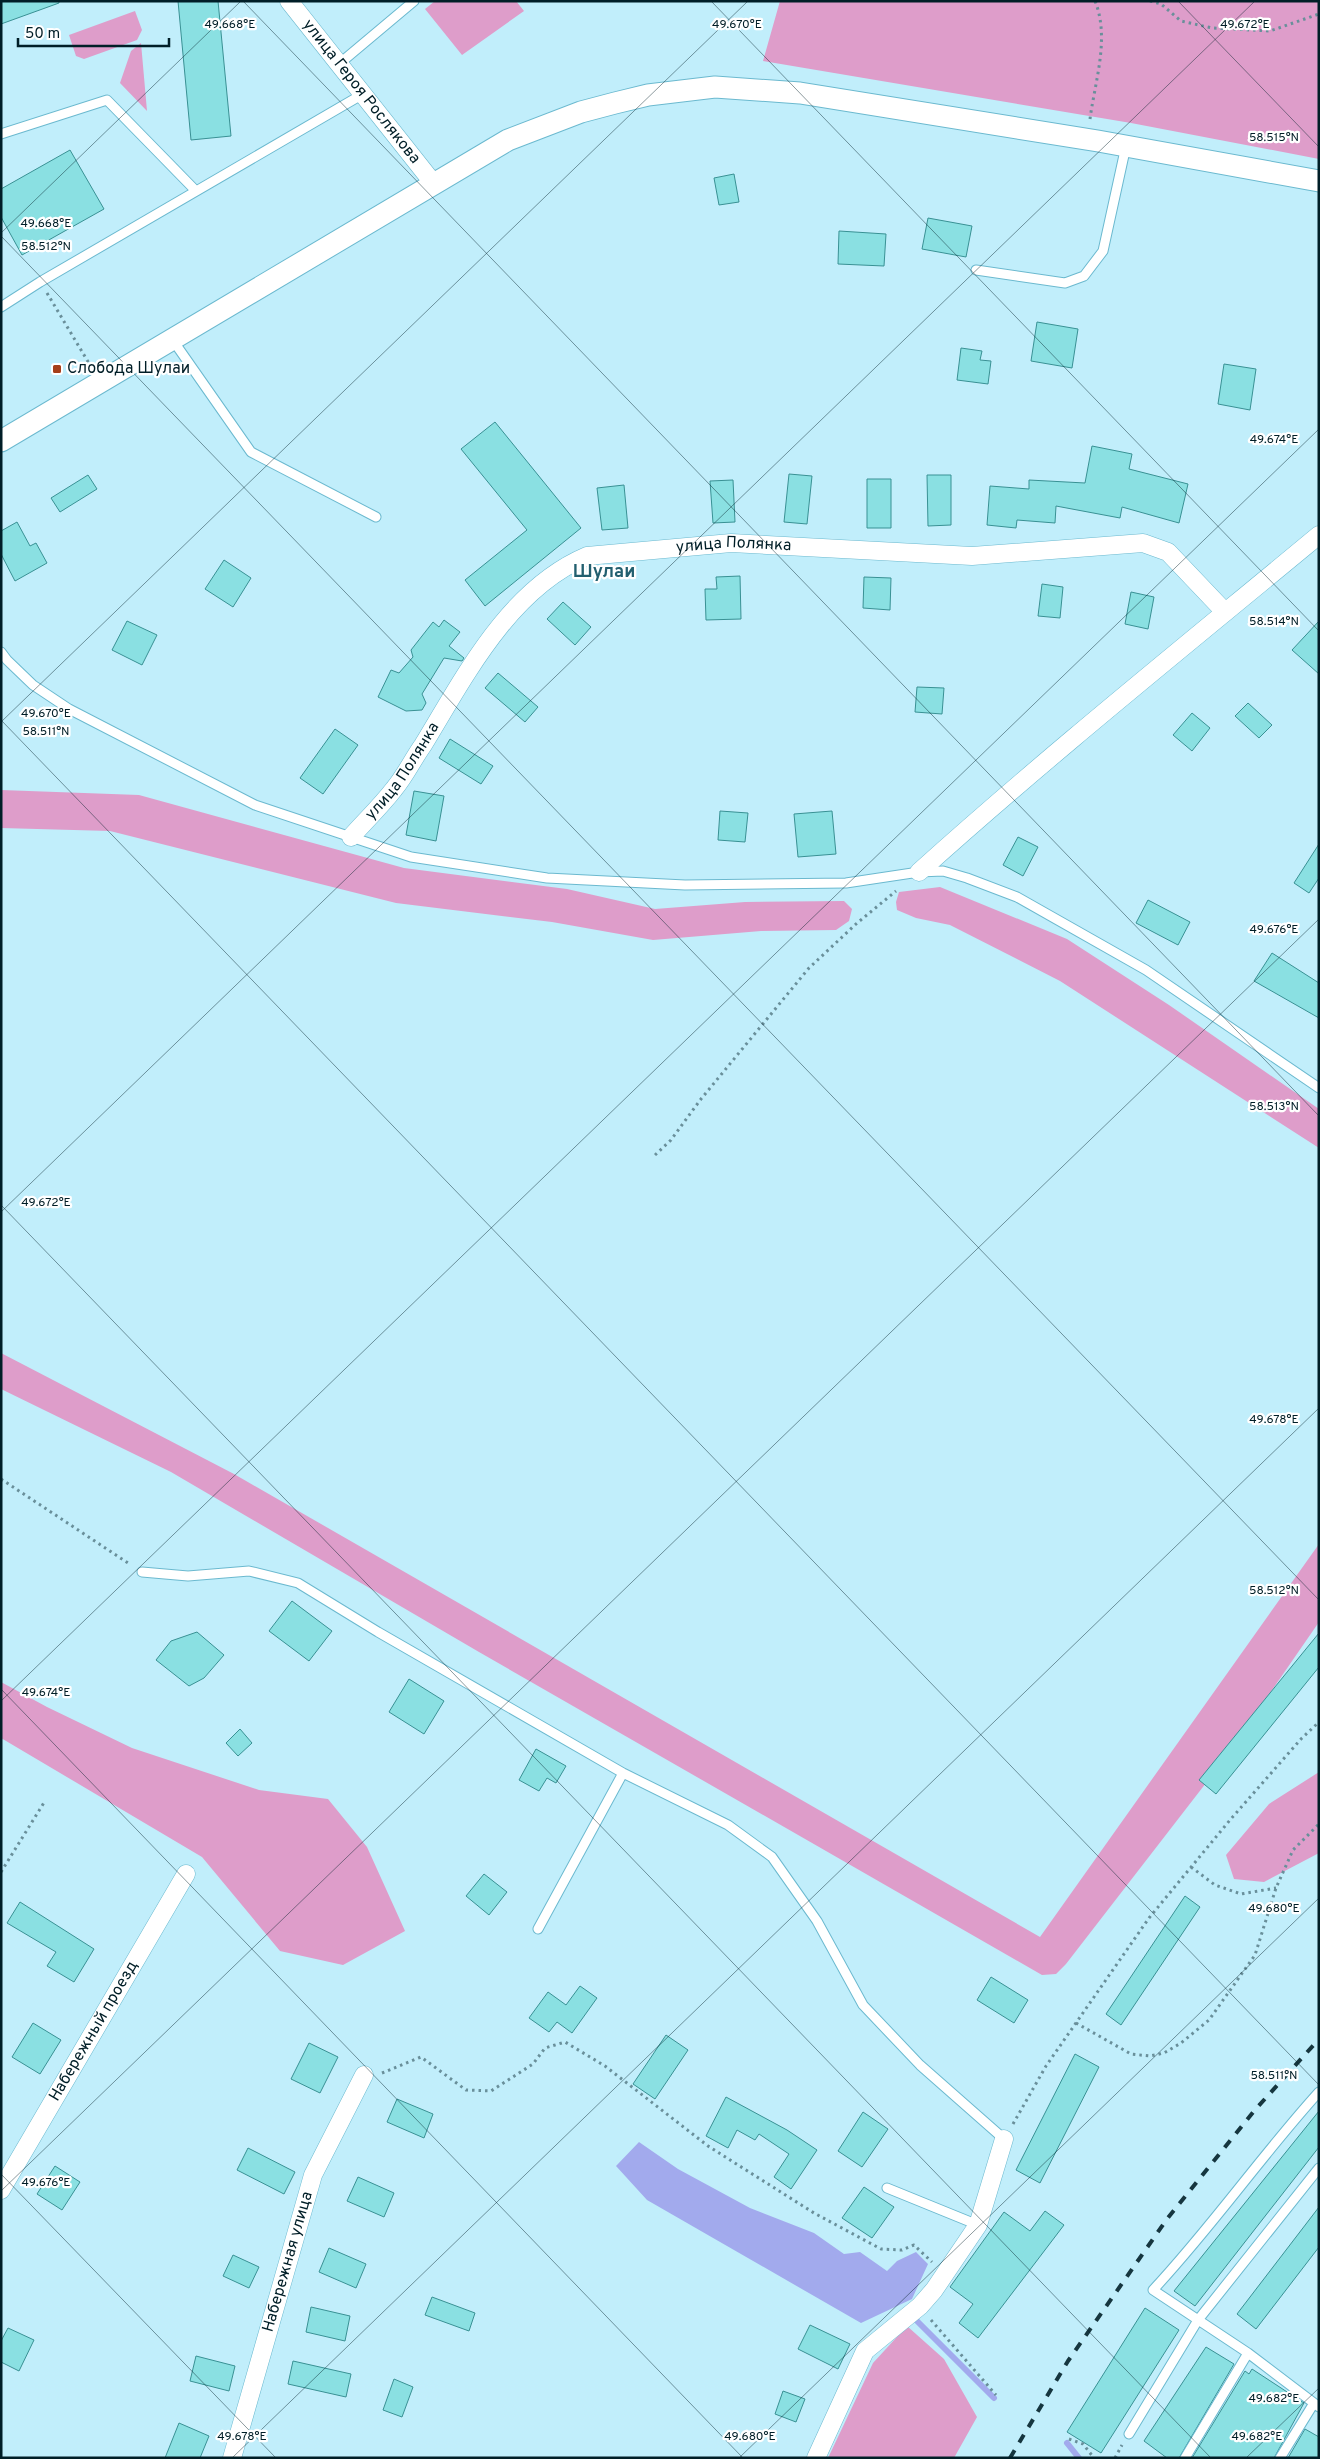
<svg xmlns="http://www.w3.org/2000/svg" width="1320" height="2459" font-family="Overpass,sans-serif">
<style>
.green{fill:#de9dca}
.water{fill:#a2aaed}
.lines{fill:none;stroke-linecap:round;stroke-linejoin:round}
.stream{stroke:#a2aaed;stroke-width:6}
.building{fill:#8ae0e2;stroke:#399194}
.service-casing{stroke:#6bb9cf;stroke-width:11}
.minor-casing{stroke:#6bb9cf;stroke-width:19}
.tertiary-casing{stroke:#6bb9cf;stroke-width:23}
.path{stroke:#698f9a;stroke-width:3;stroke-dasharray:2.5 4;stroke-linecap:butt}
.service{stroke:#fff;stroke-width:9}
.minor{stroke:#fff;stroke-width:18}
.tertiary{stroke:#fff;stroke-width:21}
.rail{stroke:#16363f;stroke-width:4;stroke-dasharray:9 9;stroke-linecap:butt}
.ticks{fill:none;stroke:#001e27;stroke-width:1;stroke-opacity:0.45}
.poi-dot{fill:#a53f1a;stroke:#fff;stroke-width:2}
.labels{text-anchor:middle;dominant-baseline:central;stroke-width:4.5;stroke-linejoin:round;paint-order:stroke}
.street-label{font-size:16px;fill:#001e27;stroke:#fff}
.poi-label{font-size:16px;fill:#001e27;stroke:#fff;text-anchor:start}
.neighbourhood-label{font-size:18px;font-weight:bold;fill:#225f6f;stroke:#fff}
.ticks-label{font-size:12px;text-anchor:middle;fill:#001e27;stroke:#fff;stroke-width:4.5;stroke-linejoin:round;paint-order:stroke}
</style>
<rect width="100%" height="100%" fill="#c1eefb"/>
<path class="green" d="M435,1h81l8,10 -62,44 -37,-46z
M780,1h539v158l-188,-36 -368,-62z
M135,11l7,19 -5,10 -53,19 -8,-3 -7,-21z
M141,43l6,68 -27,-28 11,-32z
M1,790l138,5 265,73 163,21 88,20 90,-7 99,-1 8,8 -3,12 -13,9 -75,1 -108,9 -101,-18 -156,-19 -286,-72 -109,-3z
M940,887l127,52 102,66 150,104v39l-259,-167 -110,-56 -34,-7 -19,-8 -1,-8 3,-10z
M1,1353l233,121 806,463 279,-393v78l-96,139 -157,203 -10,10 -14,1 -563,-323 -308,-180 -170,-83z
M1,1682l46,25 85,41 127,42 69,9 39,48 38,84 -62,34 -63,-14 -78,-94 -201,-119z
M1319,1772v81l-55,29 -30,-3 -8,-24 43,-51z
M907,2326l37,33 33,58 -23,41h-126l45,-95z"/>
<path class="water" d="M639,2142l39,27 72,39 64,25 30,21 16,-2 27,19 10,-10 19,-9 12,12 -16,35 -51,24 -214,-123 -31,-34z"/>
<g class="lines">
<path class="stream" d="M916,2320l78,78
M1067,2443l12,15"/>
</g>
<path class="building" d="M1,1h58v2l-58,21z
M178,1h40l13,135 -40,4z
M70,150l34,59 -82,46 -21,-38v-28z
M734,174l5,28 -20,3 -5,-27z
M928,218l44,8 -6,31 -44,-8z
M839,231l47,3 -2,32 -46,-2z
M1037,322l41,7 -6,39 -41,-7z
M961,348l21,3 -2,9 11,1 -3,23 -31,-4z
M1224,364l32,5 -6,41 -32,-6z
M495,422l86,106 -96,78 -20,-26 62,-50 -66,-81z
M1092,446l40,8 -3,15 59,15 -9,39 -57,-16 -2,11 -64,-12 -1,17 -38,-3 -1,8 -29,-3 3,-39 39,3v-9l56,3z
M789,474l23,2 -5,48 -23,-2z
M88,475l9,14 -37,23 -9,-14z
M927,475h24v50l-23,1z
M867,479h24v49h-24z
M733,480l2,42 -22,1 -3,-42z
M624,485l4,43 -26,2 -5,-42z
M17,522l13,24 6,-3 11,20 -32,18 -14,-27v-23z
M224,560l27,18 -18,29 -28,-18z
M740,576l1,43 -35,1 -1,-31h12l-1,-12z
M864,577l27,1 -1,32 -27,-2z
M1042,584l21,3 -3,31 -22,-2z
M1131,592l23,5 -6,32 -23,-5z
M563,602l28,25 -16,18 -28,-26z
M444,620l16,12 -11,14 15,12 -2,3 -18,-3 -22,36 4,9 -4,7 -16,1 -28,-14 13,-27 8,3 14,-16 -2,-7 22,-28 6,5z
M127,621l30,14 -15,30 -30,-15z
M1319,621v53l-27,-24z
M498,673l40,34 -13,15 -40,-34z
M917,687l27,1 -2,26 -27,-2z
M1248,703l24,22 -13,13 -24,-22z
M1192,713l18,15 -18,23 -19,-16z
M335,729l23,16 -35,49 -23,-16z
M450,739l43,27 -12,18 -42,-26z
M414,791l30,5 -8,45 -30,-6z
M720,811l28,2 -3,29 -27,-2z
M832,811l4,43 -38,3 -4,-43z
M1018,837l20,10 -15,29 -20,-11z
M1319,844v34l-10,15 -15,-10z
M1148,900l42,22 -12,23 -42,-22z
M1272,953l47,30v35l-65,-37z
M292,1601l40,30 -23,30 -40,-30z
M197,1632l27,23 -20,23 -15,8 -33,-26 15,-19z
M1319,1633v34l-103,127 -17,-14z
M409,1679l35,22 -20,33 -35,-22z
M240,1729l12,14 -14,13 -12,-13z
M536,1749l30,17 -10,17 -9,-5 -8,13 -20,-11z
M484,1874l23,18 -18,23 -23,-19z
M1185,1896l15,11 -79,118 -15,-11z
M20,1902l74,47 -20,33 -27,-16 9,-14 -49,-29z
M991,1977l37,23 -14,23 -37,-23z
M580,1986l17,12 -25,35 -15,-11 -8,10 -20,-14 19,-26 18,13z
M33,2023l28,17 -21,34 -28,-17z
M666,2035l22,15 -33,49 -22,-15z
M309,2043l29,14 -18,36 -29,-14z
M1075,2054l24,13 -59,116 -24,-13z
M726,2097l61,33 30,20 -26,39 -17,-12 15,-23 -30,-20 -4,6 -18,-10 -9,18 -22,-12z
M397,2099l36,15 -9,24 -37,-16z
M1319,2111v36l-124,159 -21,-15z
M863,2112l25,17 -26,38 -24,-16z
M248,2148l47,24 -11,22 -47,-24z
M55,2166l25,16 -18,28 -25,-16z
M358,2177l36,16 -10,24 -37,-16z
M864,2187l30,20 -22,31 -30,-20z
M1319,2207v40l-63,82 -19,-15z
M1045,2211l19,14 -86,113 -19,-15 14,-19 -23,-17 54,-75 26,19z
M329,2248l37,16 -10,24 -37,-16z
M233,2255l26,12 -10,21 -26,-12z
M432,2297l43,16 -6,18 -44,-16z
M311,2307l39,9 -5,25 -39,-9z
M1145,2308l34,22 -78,123 -34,-21z
M810,2325l40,19 -12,25 -40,-20z
M8,2328l26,12 -15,31 -18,-9v-21z
M1206,2347l28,17 -55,94h-12l-23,-17z
M196,2356l39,10 -6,25 -39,-10z
M293,2361l58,13 -5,23 -58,-13z
M1252,2369l52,34 -30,55h-82l53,-87 4,3z
M394,2379l19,8 -11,30 -19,-7z
M783,2391l22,8 -9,23 -21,-8z
M179,2423l30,13 -9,22h-35z
M1305,2429l14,8v21h-31z"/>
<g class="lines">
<g class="service-casing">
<path id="service" d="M339,64l75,-63
M1,134l106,-34 89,91
M976,270l89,13 19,-7 19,-25 23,-105
M1,307l39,-25 323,-188
M172,339l79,113 125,65
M1,652l6,8 26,25 36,24 186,96 156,52 136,21 138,7 161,-2 73,-11 24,-1 24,7 50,19 129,73 173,118
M142,1572l46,4 61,-5 49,12 80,49 245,141 105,52 44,32 45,64 46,84 57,60 84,74
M538,1929l85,-156
M1319,2092c-58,64 -107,135 -166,198l95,63 71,54
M887,2188l91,37
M1129,2434l69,-114 121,-152
M1185,2458l63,-105
M1280,2458l34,-55"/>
</g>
<g class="minor-casing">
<g id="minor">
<path id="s1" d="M289,1l145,183"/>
<path id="s2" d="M351,837c14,-16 30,-31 43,-48 11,-13 19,-30 29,-44 42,-69 86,-156 164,-189l144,-13 241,13 171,-13 25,9 57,60"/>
<path d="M919,872c130,-117 266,-226 400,-337"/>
<path id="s3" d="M1,2190l185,-316"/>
<path id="s4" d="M232,2458l81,-283 51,-100"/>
<path d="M816,2458l49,-107 55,-45 14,-16 44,-65 26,-86"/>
</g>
</g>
<g class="tertiary-casing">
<path id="tertiary" d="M1,441l507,-301 73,-28 34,-9 33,-8 67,-8 85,6 298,48 221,40"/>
</g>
<path class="path" d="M1150,1l11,3 20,17 31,7 58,3 49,-17
M1090,119c5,-38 20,-81 5,-118
M47,293l43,72
M655,1155l16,-15 30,-41 108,-131 47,-44 40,-33
M1,1479l130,86
M1191,1867l24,18 26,9 35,-6
M1,1872l44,-71
M1076,2023l55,31 19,2 14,-3 17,-10 28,-23 46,-65 21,-67 17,-38 26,-26
M382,2073l39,-16 45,33 25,1 42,-27 12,-16 20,-6 40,24 103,80 106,67 67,36 21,1 12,-5 18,17
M1013,2124l33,-58 103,-148 81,-98 71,-81 18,-17
M931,2320l65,75
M1069,2439l14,5 11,14
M1115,2458l7,-13"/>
<use href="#service" class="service"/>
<use href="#minor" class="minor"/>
<use href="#tertiary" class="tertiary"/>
<path class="rail" d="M1010,2458l58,-97 99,-142 87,-108 65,-72"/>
</g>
<path class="ticks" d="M243,1l1076,1115M711,1l608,630M1178,1l141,146M1,233l240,-232M1,236l1318,1364M1,720l1318,1365M1,722l747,-721M1,1205l1210,1253M1,1212l1254,-1211M1,1689l742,769M1,1701l1318,-1272M1,2174l275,284M1,2191l1318,-1272M232,2458l1087,-1050M739,2458l580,-560M1246,2458l73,-70"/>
<rect class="poi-dot" x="52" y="364" width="10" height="10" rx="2.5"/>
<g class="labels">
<g class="street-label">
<text stroke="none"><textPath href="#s1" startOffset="116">улица Героя Рослякова</textPath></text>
<text stroke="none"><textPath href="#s2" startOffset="519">улица Полянка</textPath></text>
<text stroke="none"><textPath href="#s2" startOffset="84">улица Полянка</textPath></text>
<text stroke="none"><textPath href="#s3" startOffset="184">Набережный проезд</textPath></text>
<text stroke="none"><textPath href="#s4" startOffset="204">Набережная улица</textPath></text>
</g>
<g class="poi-label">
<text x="67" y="369">Слобода Шулаи</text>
</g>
<g class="neighbourhood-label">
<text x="604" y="572">Шулаи</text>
</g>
</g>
<g class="ticks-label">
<text x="230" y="28">49.668°E</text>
<text x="737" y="28">49.670°E</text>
<text x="1245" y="28">49.672°E</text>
<text x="1274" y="141">58.515°N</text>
<text x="46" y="227">49.668°E</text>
<text x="46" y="250">58.512°N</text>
<text x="1274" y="443">49.674°E</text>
<text x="1274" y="625">58.514°N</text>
<text x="46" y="717">49.670°E</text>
<text x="46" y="735">58.511°N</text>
<text x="1274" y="933">49.676°E</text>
<text x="1274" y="1110">58.513°N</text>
<text x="46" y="1206">49.672°E</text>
<text x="1274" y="1423">49.678°E</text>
<text x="1274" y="1594">58.512°N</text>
<text x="46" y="1696">49.674°E</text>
<text x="1274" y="1912">49.680°E</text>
<text x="1274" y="2079">58.511°N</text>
<text x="46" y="2186">49.676°E</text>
<text x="1274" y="2402">49.682°E</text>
<text x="242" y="2440">49.678°E</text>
<text x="750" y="2440">49.680°E</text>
<text x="1257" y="2440">49.682°E</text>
</g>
<rect width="1320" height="2459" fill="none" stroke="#001e27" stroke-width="5"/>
<path d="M18 38v8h151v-8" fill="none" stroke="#001e27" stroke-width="2.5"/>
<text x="25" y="38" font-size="15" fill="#001e27" stroke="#ffffff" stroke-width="4" paint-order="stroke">50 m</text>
</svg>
